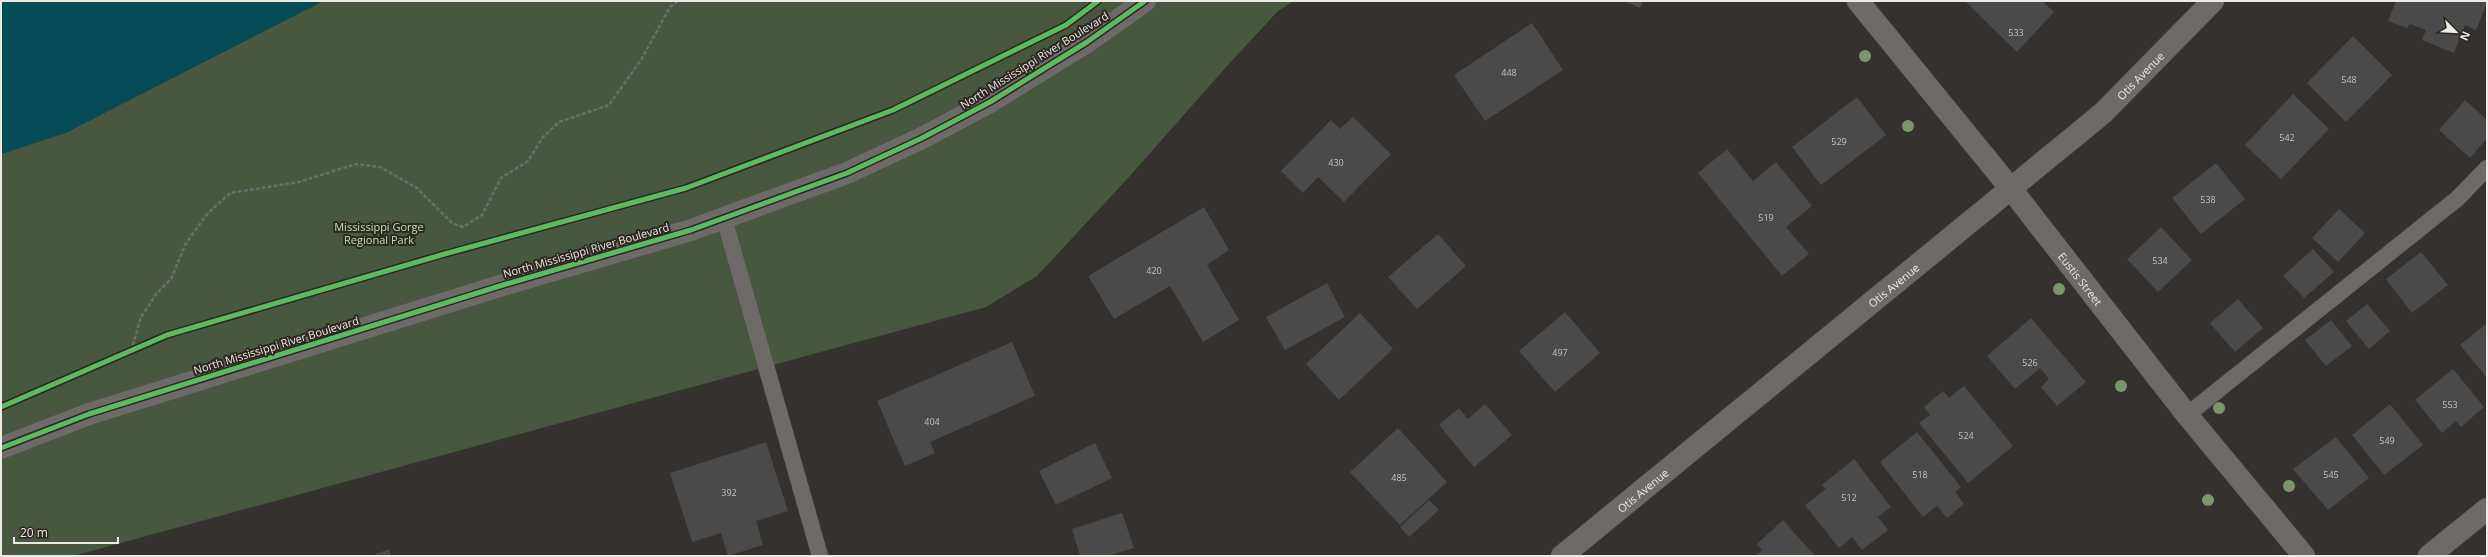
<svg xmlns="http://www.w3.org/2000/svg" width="2488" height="557" font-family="'Open Sans',sans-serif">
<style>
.green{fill:#47583f}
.water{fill:#054c57}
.building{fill:#4b4a4a}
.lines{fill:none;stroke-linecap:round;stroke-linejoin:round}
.service-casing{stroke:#534f4c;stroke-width:17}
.minor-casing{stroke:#534f4c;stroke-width:23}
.tertiary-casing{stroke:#534f4c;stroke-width:23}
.path{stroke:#6e6b69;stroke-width:2.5;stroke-dasharray:4 2;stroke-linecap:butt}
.service{stroke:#6d6a68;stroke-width:16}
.minor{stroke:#6d6a68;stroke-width:22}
.tertiary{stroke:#6d6a68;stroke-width:22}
.cycleway-casing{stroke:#2e2721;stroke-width:8}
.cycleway{stroke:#5cba63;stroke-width:5}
.tree{fill:#7d956f}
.labels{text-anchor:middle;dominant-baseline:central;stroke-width:4;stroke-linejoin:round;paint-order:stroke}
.number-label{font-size:9px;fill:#c4c1be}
.street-label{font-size:11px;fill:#ede9e5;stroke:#2e2721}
.park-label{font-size:11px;fill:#b8e6a5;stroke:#2e2721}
</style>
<rect width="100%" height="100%" fill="#35312e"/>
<path class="green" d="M323,1h970l-16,11 -50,54 -98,111 -92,99 -51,31 -913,249h-72v-402l64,-21z"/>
<path class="water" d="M1,1h322l-258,132 -64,21z"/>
<path class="building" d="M1624,1h19l-3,7z
M1965,1h77l12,11 -37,40z
M2396,1h91v2l-11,27 -11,-5 -11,28 -32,-13 4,-10 -16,-6 -3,4 -19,-7z
M1532,23l31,47 -78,51 -31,-46z
M2353,36l39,39 -46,47 -39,-39z
M2293,94l36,35 -48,50 -36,-34z
M1857,97l29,38 -65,50 -29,-38z
M2465,100l22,20v18l-17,20 -31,-28z
M1353,117l38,37 -47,48 -26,-25 -15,16 -22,-22 50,-51 9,9z
M1727,149l26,32 23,-19 36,44 -26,21 23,27 -27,22 -84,-103z
M2216,163l29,36 -44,35 -29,-36z
M1204,207l25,43 -22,15 32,55 -36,22 -33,-56 -56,33 -26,-43z
M2339,209l26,24 -27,29 -26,-24z
M2161,227l31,33 -34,32 -31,-33z
M1438,234l28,32 -49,43 -29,-32z
M2313,249l21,23 -30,26 -21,-22z
M2421,252l27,33 -36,28 -26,-34z
M1327,283l18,34 -60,33 -19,-33z
M2238,299l25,29 -28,24 -25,-29z
M2367,304l23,27 -21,18 -23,-28z
M1565,312l35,41 -45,39 -36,-41z
M1360,313l33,36 -54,51 -33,-36z
M2031,318l55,64 -29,24 -16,-19 8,-8 -9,-11 -25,21 -28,-33z
M2331,320l21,26 -26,20 -21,-26z
M2487,323v55l-27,-33z
M1012,342l23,54 -105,46 5,11 -30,13 -28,-65z
M2453,369l31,38 -23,20 -5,-6 -14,12 -27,-33z
M1964,386l49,60 -45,37 -49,-60 11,-8 -6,-8 19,-16 6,7z
M1485,404l27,31 -38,32 -35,-42 20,-17 9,11z
M2390,404l33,41 -39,30 -32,-40z
M1398,428l49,54 -47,43 -50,-53z
M1917,432l44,55 -6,5 9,12 -17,14 -10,-12 -14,11 -43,-55z
M2336,437l33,41 -41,32 -35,-41z
M766,442l22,69 -32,10 7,24 -35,11 -7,-23 -29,9 -22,-69z
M1095,443l17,35 -56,27 -17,-34z
M1854,459l37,48 -13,10 10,13 -26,20 -10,-13 -13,11 -34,-43 21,-16 -4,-4z
M1429,500l10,10 -30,27 -9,-10z
M1122,513l12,35 -26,8h-28l-8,-27z
M1783,520l32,36h-60l7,-6 -5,-6z
M389,549l2,7h-20z"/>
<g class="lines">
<g class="service-casing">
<path id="service" d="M724,218l96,338
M2187,415l271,-217 29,-30"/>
</g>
<g class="minor-casing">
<g id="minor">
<path id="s1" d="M1858,1l153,188 176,226 117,141"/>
<path id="s2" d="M1562,556l541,-443 110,-112"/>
<path d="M2429,556l58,-47"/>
</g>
</g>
<g class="tertiary-casing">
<path id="tertiary" d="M1,448l88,-34 414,-129 188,-55 156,-57 75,-35 68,-36 97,-60 58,-41"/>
</g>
<path class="path" d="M131,351l10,-34 16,-24 14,-14 15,-36 22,-30 22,-20 69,-11 57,-18 24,3 37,21 35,35 11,4 19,-12 19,-37 27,-17 15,-24 16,-15 50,-17 32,-45 29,-53 8,-6"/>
<use href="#service" class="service"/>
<use href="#minor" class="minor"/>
<use href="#tertiary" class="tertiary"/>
<g class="cycleway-casing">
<path id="cycleway" d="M1,407l166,-72 274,-80 245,-67 207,-78 173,-85 32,-24
M1,448l88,-34 414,-129 188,-55 156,-57 75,-35 68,-36 97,-60 58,-41"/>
</g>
<use href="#cycleway" class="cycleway"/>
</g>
<g class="tree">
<circle cx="1865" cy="56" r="6"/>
<circle cx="1908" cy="126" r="6"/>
<circle cx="2059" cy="289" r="6"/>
<circle cx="2121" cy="386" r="6"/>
<circle cx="2219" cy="408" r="6"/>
<circle cx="2289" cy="486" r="6"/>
<circle cx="2208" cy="500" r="6"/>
</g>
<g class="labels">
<g class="number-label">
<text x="2016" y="32">533</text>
<text x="1509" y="72">448</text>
<text x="2349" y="79">548</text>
<text x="2287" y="137">542</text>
<text x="1839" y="141">529</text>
<text x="1336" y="162">430</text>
<text x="2208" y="199">538</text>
<text x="1766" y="217">519</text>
<text x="2160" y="260">534</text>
<text x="1154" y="270">420</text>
<text x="1560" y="352">497</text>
<text x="2030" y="362">526</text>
<text x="2450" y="404">553</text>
<text x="932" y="421">404</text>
<text x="1966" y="435">524</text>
<text x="2387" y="440">549</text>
<text x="1920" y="474">518</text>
<text x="2331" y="474">545</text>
<text x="1399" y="477">485</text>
<text x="729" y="492">392</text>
<text x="1849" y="497">512</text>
</g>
<g class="street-label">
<text transform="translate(1034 60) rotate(-32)">North Mississippi River Boulevard</text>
<text stroke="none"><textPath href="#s2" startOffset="752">Otis Avenue</textPath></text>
<text transform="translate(586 250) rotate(-16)">North Mississippi River Boulevard</text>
<text stroke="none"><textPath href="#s1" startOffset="356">Eustis Street</textPath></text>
<text stroke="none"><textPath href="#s2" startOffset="428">Otis Avenue</textPath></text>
<text transform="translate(276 345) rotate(-17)">North Mississippi River Boulevard</text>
<text stroke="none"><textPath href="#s2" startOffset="104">Otis Avenue</textPath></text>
</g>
<g class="park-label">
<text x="379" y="226">Mississippi Gorge<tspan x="379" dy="13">Regional Park</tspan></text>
</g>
</g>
<rect width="2488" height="557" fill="none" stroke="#ede9e5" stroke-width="4"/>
<g transform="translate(2456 32) rotate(114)" stroke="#2e2721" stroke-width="3" paint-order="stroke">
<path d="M0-3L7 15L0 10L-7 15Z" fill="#ede9e5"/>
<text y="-6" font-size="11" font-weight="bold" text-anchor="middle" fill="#ede9e5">N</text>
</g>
<path d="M14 537v6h104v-6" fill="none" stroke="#ede9e5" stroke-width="2"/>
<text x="20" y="537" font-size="12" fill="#ede9e5" stroke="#2e2721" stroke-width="3" paint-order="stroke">20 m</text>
</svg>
